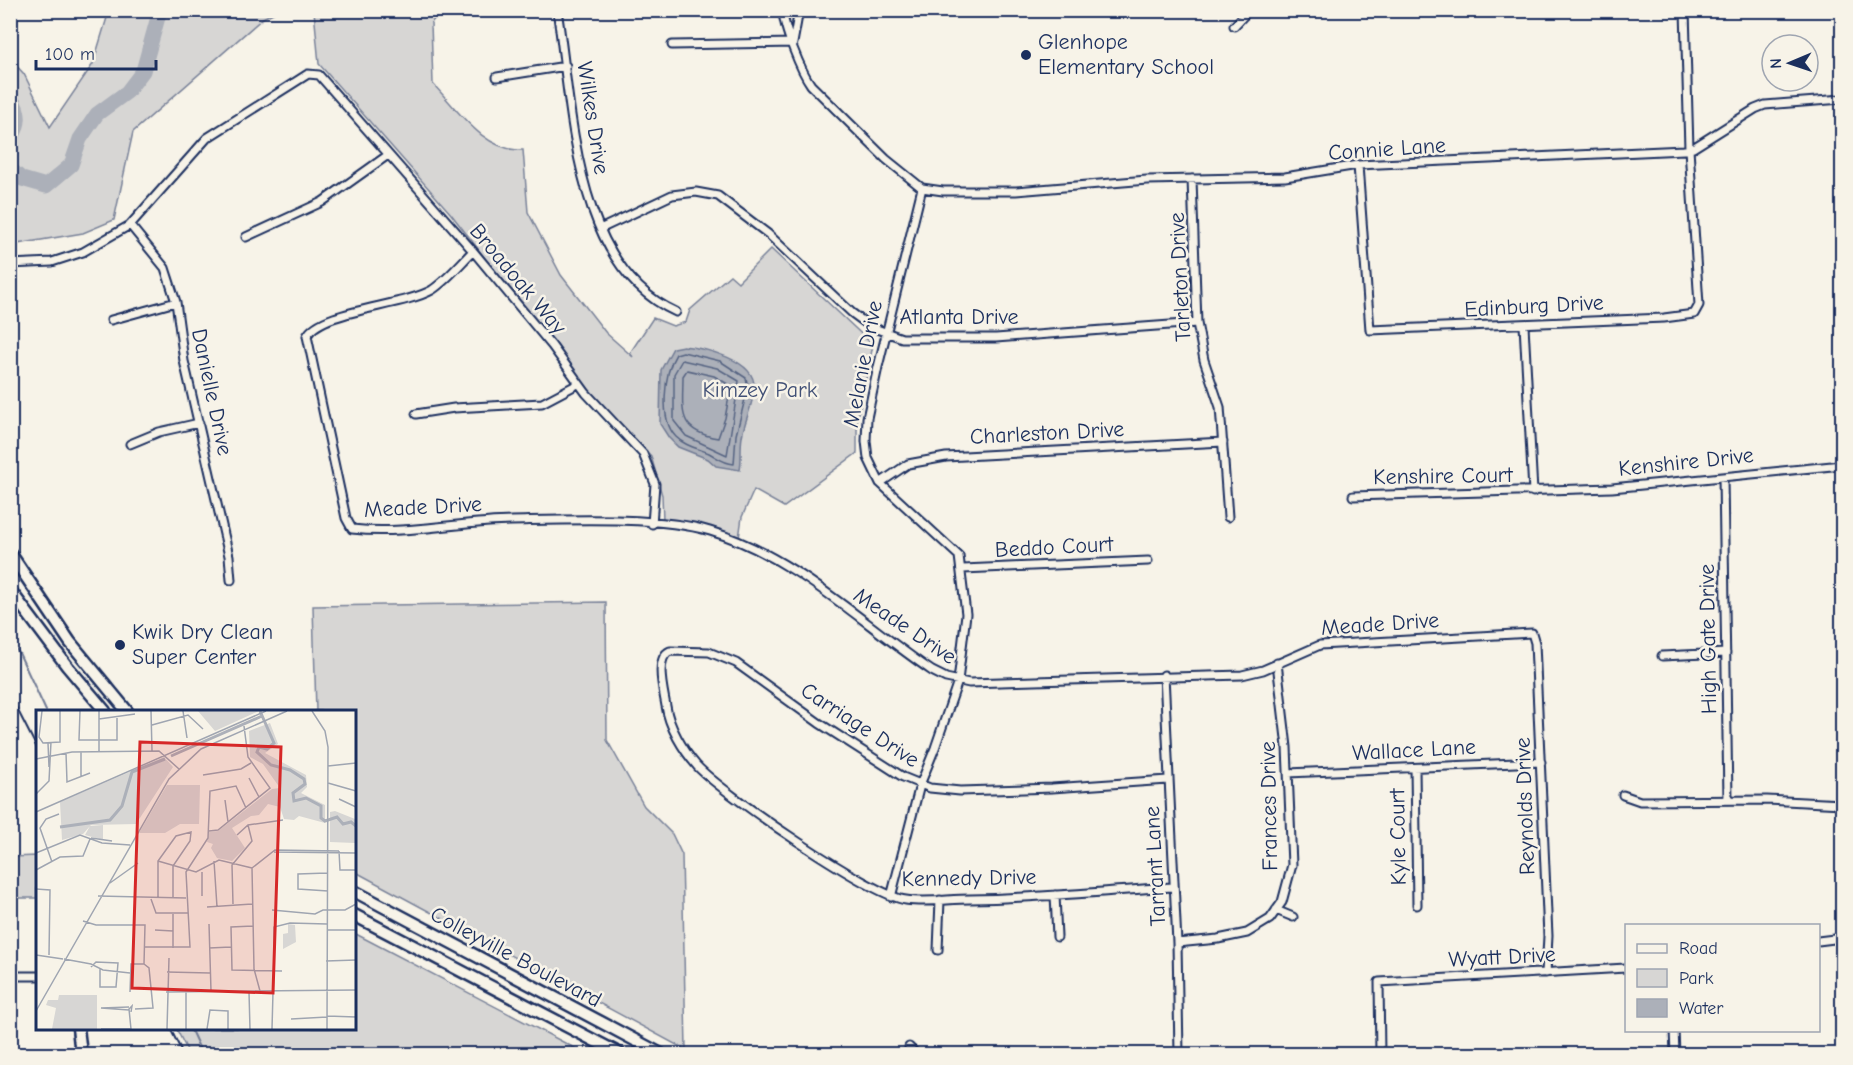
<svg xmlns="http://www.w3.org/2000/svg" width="1853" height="1065" font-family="'Comic Neue',sans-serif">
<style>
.green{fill:#d7d6d4;stroke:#798299;stroke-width:1.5}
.water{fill:#acb0b9;stroke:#727c95;stroke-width:1.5}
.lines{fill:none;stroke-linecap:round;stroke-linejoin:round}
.shore{stroke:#556382;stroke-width:1.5}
.stream{stroke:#727c95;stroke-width:2}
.river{stroke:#acb0b9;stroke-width:15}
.minor-casing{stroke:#1b2f5e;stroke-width:11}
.secondary-casing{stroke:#1b2f5e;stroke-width:15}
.primary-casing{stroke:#1b2f5e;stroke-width:15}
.minor{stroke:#f7f3e8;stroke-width:7}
.secondary{stroke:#f7f3e8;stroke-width:10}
.primary{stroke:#f7f3e8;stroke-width:10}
.rail{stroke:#1b2f5e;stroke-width:2}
.poi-dot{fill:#1b2f5e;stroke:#f7f3e8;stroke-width:2}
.labels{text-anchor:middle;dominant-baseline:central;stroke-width:5;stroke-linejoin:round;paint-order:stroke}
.poi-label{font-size:22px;fill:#1b2f5e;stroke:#f7f3e8;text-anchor:start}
.street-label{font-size:22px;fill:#1b2f5e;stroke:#f7f3e8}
.park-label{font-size:22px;fill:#415076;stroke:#f7f3e8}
.inset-river{fill:none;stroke:#acb0b9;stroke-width:3}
.inset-road{fill:none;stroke:#9fa5b1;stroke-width:1.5}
.view{fill:#d62828;fill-opacity:0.15;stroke:#d62828;stroke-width:3}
.inset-edge{fill:none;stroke:#1b2f5e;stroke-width:3}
</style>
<rect width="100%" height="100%" fill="#f7f3e8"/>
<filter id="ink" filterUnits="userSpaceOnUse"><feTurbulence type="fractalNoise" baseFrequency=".0167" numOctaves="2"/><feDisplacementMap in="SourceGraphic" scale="12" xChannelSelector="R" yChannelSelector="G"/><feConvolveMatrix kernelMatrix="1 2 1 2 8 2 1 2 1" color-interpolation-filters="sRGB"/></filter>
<g filter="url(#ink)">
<path class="green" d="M109,11h168l-14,7 -130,114 -19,88 -31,13 -72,12v-185l13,14 26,53 43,-63z
M314,11h127l-10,12 2,61c25,26 51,68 90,66l5,62 33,63 45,58 27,24 -3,-4 23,-35 20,8 13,-4 4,-12 40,-35 8,7 33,-33 102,96 -16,77v31l-73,54 -30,-17 -12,27 -3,21 -76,-18 -1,-25 -11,-39 -50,-48 -150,-194 -132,-150z
M606,602l1,138 37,66 28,28 10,21 4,195 -332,-179v-160h-38l-3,-105z
M37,856v42h-26v-41z
M354,933l232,121h-397l-13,-26h178z"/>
<path class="water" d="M683,346c21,2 73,14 71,41 0,17 -10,34 -12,50 -2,11 0,22 -2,33l-24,-4 -8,-7 -30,-12 -9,-9 -9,-14 1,-54 12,-22z"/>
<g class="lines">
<path class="shore" d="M683,352l37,9 26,17 2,9 -12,48 -2,29c-11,-1 -16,-6 -25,-11 -12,-5 -24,-7 -33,-16 -17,-17 -12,-64 0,-83z
M682,360l35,8 22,13 -12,74 -41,-19 -12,-15v-47z
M687,370l27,6 17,10 -6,32 -7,20c-42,-7 -35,-28 -35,-62z"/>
<path class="stream" d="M10,642l9,11 27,58
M190,1028l12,26"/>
<path class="river" d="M10,97c11,15 11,27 0,43
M10,169l12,10 24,7 25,-21 9,-26 17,-25 30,-22 16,-21 17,-61"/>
<g class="minor-casing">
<path id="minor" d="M557,10c16,97 15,255 119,302
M783,10c0,17 18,61 28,75l75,74 36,29
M1363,10h78
M1842,10v6
M1234,26l15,-16
M793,43l6,-33
M672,45l121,-2
M497,77l69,-11
M1358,165l12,165 294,-12 30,-4 5,-9 -10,-156 -4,-139
M1192,179l5,144 7,37 16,47 8,110
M922,188l21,3h73l131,-11 138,-3 73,-12 326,-15 9,-2 62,-39 10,-4 77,-6
M130,225l35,43 11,34 8,59 45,195 2,24
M600,229l72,-34 24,-3 22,4 50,38 84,79 19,14 31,11h94l201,-15
M246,237l76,-35 66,-47
M473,251c-13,13 -26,29 -41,39 -30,17 -112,20 -125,46l39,182 6,11c52,6 107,-7 159,-8 55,-1 148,-5 199,10 85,25 151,92 222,140l14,7 23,5 273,-8 21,-5 57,-25 212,-12 3,10 13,293 -2,37
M10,264l42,-2 31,-10 47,-27 77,-87 101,-64 11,1 154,176 79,95 34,47 57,61 12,30 -3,40
M111,320l65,-18
M1524,325l9,167
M416,414l38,-6 88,-5 36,-19
M130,444l29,-12 40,-9
M1723,477l5,323
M880,483l28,-19 38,-7 277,-15
M1353,496l259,-8 230,-23
M963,569l185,-8
M1662,656l64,-3
M1164,675l13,268 2,111
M1415,768l2,137
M1288,773l253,-11
M1168,780l-116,8 -92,3 -30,-3 -27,-11 -84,-54 -83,-60 -27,-11 -39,-1c-16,7 -6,42 -4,55 3,21 17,44 31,60 26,28 175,130 209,134 21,3 43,-1 64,-1 68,-1 136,-8 204,-12
M1623,795l17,6 127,-1 75,4
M1055,895l2,42
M891,897l29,-112 15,-37 23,-67 8,-67 -7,-58 -79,-73 -12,-25 -2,-17 1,-23 11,-51 44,-179
M1276,910l17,7
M1818,941l24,-3
M1177,943l41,-4 29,-6 23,-14 12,-17 10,-37 -5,-118 -10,-84
M938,950l2,-50
M10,976h28
M1674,1030l1,24
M909,1047l7,7
M1380,1054l-1,-72 247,-14"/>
</g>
<g class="secondary-casing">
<path id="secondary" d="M78,1028l3,26"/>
</g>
<g class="primary-casing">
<path id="primary" d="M10,553l60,89 57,69
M10,590l57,76 38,45
M354,891l307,163
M354,915l266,139"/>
</g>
<use href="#minor" class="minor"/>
<use href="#secondary" class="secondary"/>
<use href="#primary" class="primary"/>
<path class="rail" d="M10,695l28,55
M170,1028l13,26"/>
</g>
</g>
<g class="poi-dot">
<circle cx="1026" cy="55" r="6"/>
<circle cx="120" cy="645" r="6"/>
</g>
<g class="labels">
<g class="poi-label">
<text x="1038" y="42">Glenhope<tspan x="1038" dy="25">Elementary School</tspan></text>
<text x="132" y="632">Kwik Dry Clean<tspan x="132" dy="25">Super Center</tspan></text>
</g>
<g class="street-label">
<text transform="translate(593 118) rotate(81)">Wilkes Drive</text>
<text transform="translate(1387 149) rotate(-4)">Connie Lane</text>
<text transform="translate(1180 277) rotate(-93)">Tarleton Drive</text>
<text transform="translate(518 279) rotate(50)">Broadoak Way</text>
<text transform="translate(1534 306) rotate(-3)">Edinburg Drive</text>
<text x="959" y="317">Atlanta Drive</text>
<text transform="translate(863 364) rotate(-79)">Melanie Drive</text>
<text transform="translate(212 392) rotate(78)">Danielle Drive</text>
<text transform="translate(1047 433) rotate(-3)">Charleston Drive</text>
<text transform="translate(1686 462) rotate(-6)">Kenshire Drive</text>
<text transform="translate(1443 476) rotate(-1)">Kenshire Court</text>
<text transform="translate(423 507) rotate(-3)">Meade Drive</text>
<text transform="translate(1054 547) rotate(-3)">Beddo Court</text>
<text transform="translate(1380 624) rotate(-4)">Meade Drive</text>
<text transform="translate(905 626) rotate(34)">Meade Drive</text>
<text transform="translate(1708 639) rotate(-91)">High Gate Drive</text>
<text transform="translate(860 725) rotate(33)">Carriage Drive</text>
<text transform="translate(1414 750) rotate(-3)">Wallace Lane</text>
<text transform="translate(1269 806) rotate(-91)">Frances Drive</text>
<text transform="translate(1525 806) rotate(-92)">Reynolds Drive</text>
<text transform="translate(1398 837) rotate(-91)">Kyle Court</text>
<text transform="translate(1155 866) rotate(-93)">Tarrant Lane</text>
<text transform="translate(969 878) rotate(-1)">Kennedy Drive</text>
<text transform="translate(516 957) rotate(28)">Colleyville Boulevard</text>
<text transform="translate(1502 957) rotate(-3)">Wyatt Drive</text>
</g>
<g class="park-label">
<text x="760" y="390">Kimzey Park</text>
</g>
</g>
<g transform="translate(36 710)">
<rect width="320" height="320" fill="#f7f3e8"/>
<path d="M162,1h61l-44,20zM234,13l8,21 -13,9 41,22 1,12 -6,6 24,12v18l-26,-7 -5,4 -10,-1 -4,-12 -12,-3 -9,11 -8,1 -19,12 13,20 -13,13 -15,-3 -6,-10 2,-4 -6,-2 2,-10 9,-1 54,-42 8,-1 -17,-24 -13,-7 -1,-26zM128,47l9,10 -37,57 -45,1 -8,9 -21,6 -2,-38zM131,75h33l-1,39h-19l-15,9h-26zM299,101l20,8v24l-25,-1v-30zM67,115v15l-18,-5 5,-9zM252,214l7,1 1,17 -13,7v-15l5,-1zM23,285h38v34h-45l4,-21 -10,-3 2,-5h10z" fill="#d7d6d4"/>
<path class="inset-river" d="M224,1l14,32 -7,6 -8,-2 -2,5 14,13 19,5 14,9 1,5 -12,9 1,8 12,-3 15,8v12l4,3 12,-4 6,7 8,-2 5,4M135,46l91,-40M24,117l50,-7 12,-14 10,-34 33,-13"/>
<path class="inset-road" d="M6,1l-3,26 4,6 17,-1v-31M44,1l-1,29h38v-22M63,1v41M115,1l1,40M147,1l4,27M276,1l13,20 3,16 -1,282M63,9l36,-5M116,15l36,-10 15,14M12,33l1,24M45,42v25M30,43l1,29 23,-9M0,49l36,-7 87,-1 20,18M292,56l28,-3M167,65l38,-6 10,-6M213,68l10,19M292,73l28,8M0,84l13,-13 2,-39M303,89l17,8M189,90l3,22M0,102l230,-101M173,121l9,-1 52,-42 -22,-31 -4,-31M201,125l11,-10 35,-5M55,128l21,3M303,141l1,19h16M238,142l82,1M0,143l44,-18 22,8 28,2M122,151l38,11 23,-12 33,8M178,151l3,46M16,152l-12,-34 6,-9 13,-5M216,158l2,101 6,22M216,158l23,-18 64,1M0,160l24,-13 23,-1 7,-17M166,162v24M291,163l-29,1v15l30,2M74,173l28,-20M0,179l14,1 -1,65M62,186l88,2M122,188v-37l18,-25 15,-4 -1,9 -17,25v32M115,189l5,14h32M197,194l-1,-39 20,-24 -4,-16M171,197l45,-3M236,200l43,4 8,-4h22l11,-6M137,204v34M47,211l13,4h49l-1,39M173,214l2,67M217,216l-22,1 1,43 50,1M119,220l18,1M292,220h28M109,237h45l-4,-75 22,-34 2,-47 26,-5 10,22M173,238l22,-1M0,245l27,4M28,249l27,5 12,6 27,3M290,251l30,-1M55,257l5,-5 22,1 -2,24h-16v-18M238,260v-43l16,-4 37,1M131,262l43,1M94,282l1,-28h13M130,282l190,-2M150,282v37M213,282l1,37M99,299l18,-1 -4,-40 -5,-4M93,300l-28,-2 28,-1M0,301l133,-232 32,-30 86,-38M95,302l1,-6 -3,3 2,20M291,306l29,1M255,309l36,-2M65,319h30M131,319l2,-71M171,319l3,-19 18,1v18M236,319l1,-37"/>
<path class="view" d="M104,32l141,5 -8,246 -141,-5z"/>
<rect width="320" height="320" class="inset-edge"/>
</g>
<rect width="1853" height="1065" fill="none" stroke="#f7f3e8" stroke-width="36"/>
<rect x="18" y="18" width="1817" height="1029" fill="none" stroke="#1b2f5e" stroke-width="2" filter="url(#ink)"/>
<rect x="1625" y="924" width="195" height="108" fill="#f7f3e8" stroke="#9fa5b1" stroke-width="1.5"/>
<rect x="1637" y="944" width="30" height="9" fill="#f7f3e8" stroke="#9fa5b1" stroke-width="1.5"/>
<text x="1679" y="954" font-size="18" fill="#1b2f5e">Road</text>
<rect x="1637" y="969" width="30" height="18" fill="#d7d6d4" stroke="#9fa5b1" stroke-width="1.5"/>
<text x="1679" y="984" font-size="18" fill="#1b2f5e">Park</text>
<rect x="1637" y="999" width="30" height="18" fill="#acb0b9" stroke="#9fa5b1" stroke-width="1.5"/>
<text x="1679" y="1014" font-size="18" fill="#1b2f5e">Water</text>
<g transform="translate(1790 63) rotate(268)"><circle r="28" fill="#f7f3e8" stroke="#9fa5b1" stroke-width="1.5"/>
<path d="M0-4.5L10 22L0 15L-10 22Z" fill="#1b2f5e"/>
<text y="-9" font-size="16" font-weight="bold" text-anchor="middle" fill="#1b2f5e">N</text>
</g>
<path d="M36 60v9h120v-9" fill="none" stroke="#1b2f5e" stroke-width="3"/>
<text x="45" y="60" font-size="18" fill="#1b2f5e" stroke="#f7f3e8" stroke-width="4.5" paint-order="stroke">100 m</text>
</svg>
